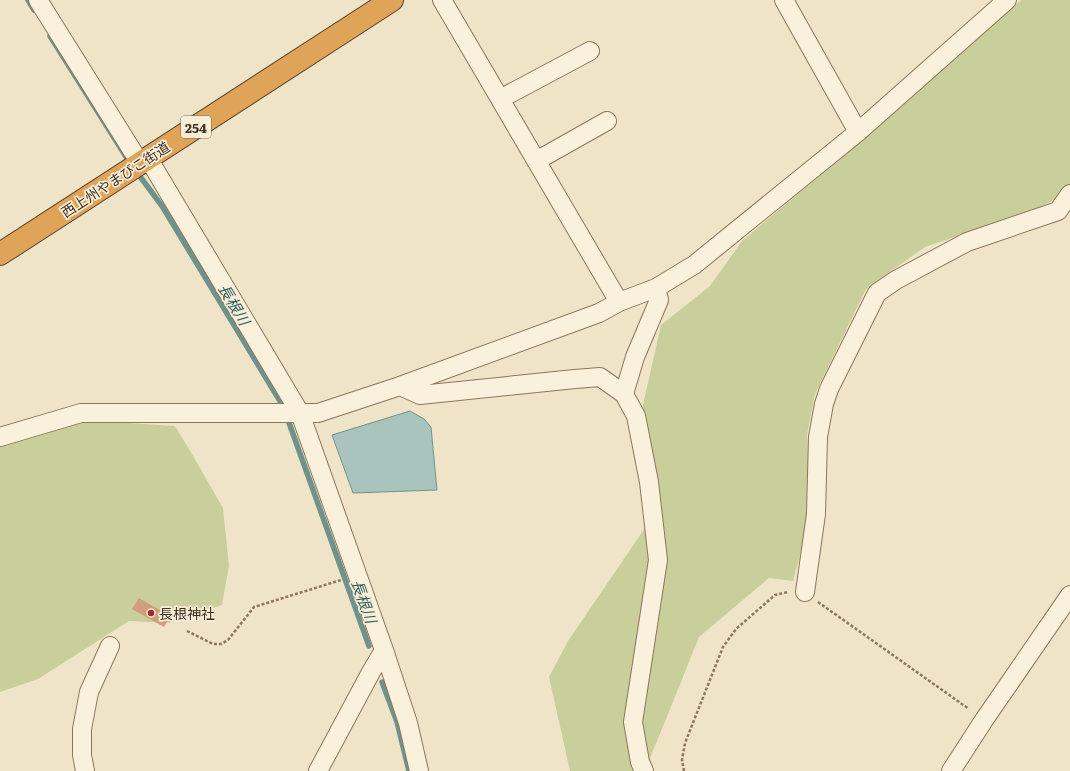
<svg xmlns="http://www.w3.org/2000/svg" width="1070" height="771" font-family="Literata,'Noto Sans JP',serif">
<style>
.green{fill:#c9cf9b}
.water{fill:#a9c4bc;stroke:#6f938a}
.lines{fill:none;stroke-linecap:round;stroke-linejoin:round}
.stream{stroke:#6f938a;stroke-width:5.5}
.building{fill:#cf9f7d}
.minor-casing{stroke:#8d765c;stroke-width:20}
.highway-casing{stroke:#5b4430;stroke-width:24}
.path{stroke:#8d765c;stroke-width:2.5;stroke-dasharray:3 2;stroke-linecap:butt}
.minor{stroke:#faf1dc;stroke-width:18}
.highway{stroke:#e0a458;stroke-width:22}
.poi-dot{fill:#9e2a2b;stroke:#f7eed8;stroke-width:1.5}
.labels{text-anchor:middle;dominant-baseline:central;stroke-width:3.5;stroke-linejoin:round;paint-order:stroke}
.shield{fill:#f7eed8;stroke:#756857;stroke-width:1}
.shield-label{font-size:13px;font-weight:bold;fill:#3d2e20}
.street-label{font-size:14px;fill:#3d2e20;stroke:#f7eed8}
.poi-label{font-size:14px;fill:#3d2e20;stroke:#f7eed8;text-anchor:start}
.water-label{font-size:15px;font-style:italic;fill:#2f5d5a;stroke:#f7eed8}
</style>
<rect width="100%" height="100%" fill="#f0e4c8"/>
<path class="green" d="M1021,0h49v185l-12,13 -58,29 -48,11 -27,9 -59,42 -51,105 -8,41 5,74 -19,72 -24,-3 -70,59 -26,65 -23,56 4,13h-84l-21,-94 19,-36 77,-113 -7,-101 23,-102 49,-39 32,-45 145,-122z
M67,419l108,7 14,23 34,59 6,58 -7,39 -53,18 -40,-2 -91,58 -38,13v-251z"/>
<path class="water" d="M410,411l14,8 7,8 6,63 -84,3 -21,-58z"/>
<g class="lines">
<path class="stream" d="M28,0l6,10
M50,36l80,127
M136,171l26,35 121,200 86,240
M382,682l15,40 12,49"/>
</g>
<path class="building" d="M139,598l31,18 -6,11 -32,-18z"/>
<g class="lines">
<g class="minor-casing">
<path id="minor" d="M38,0l102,163
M442,0l177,302
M784,0l74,132
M500,99l90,-48
M148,158l152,255 84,237 24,73 11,48
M536,161l71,-40
M400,386l20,9 155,-16 25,-2 24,17 12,22 13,66 9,78 -25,162 7,40 4,9
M624,394l11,-37 24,-57 -3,-12
M0,437l81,-24h237l82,-27 199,-73 20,-11 37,-14 38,-23 164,-133 149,-132
M805,592l11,-78 2,-77 6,-33 5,-15 48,-96 19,-13 71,-38 91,-31 12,-17
M85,771l-3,-16v-26l7,-37 21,-46
M318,771l53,-99 13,-22
M951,771l33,-51 86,-125"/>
</g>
<g class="highway-casing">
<path id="highway" d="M0,254l392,-254"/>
</g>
<path class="path" d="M818,602l151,107
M187,631l26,13h8l7,-4 26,-33 87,-27
M684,771l-2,-11 3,-17 38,-96 13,-18 39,-34 13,-3"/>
<use href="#minor" class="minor"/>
<use href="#highway" class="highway"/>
</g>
<circle class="poi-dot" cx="151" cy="613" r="4"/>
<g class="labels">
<rect class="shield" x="181" y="116" width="30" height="22" rx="3"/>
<g class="shield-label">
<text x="196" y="127">254</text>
</g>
<g class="street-label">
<text transform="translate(115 179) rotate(-33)">西上州やまびこ街道</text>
</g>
<g class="poi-label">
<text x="159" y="613">長根神社</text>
</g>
<g class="water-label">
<text transform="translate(235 304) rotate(59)">長根川</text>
<text transform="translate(365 601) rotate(70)">長根川</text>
</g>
</g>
</svg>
